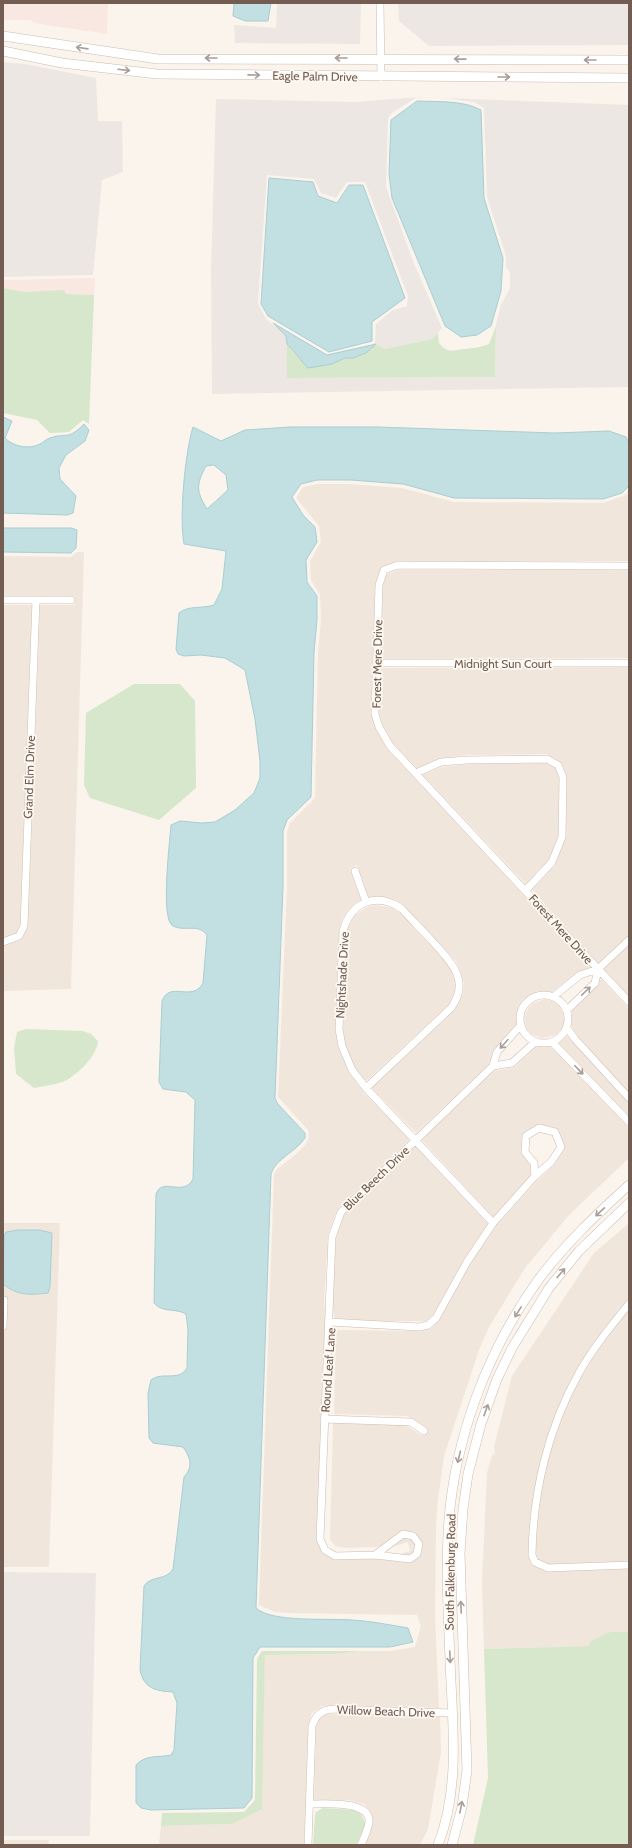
<svg xmlns="http://www.w3.org/2000/svg" width="632" height="1848" font-family="Cabin,sans-serif">
<style>
.residential{fill:#f1e6db}
.commercial{fill:#f9e7e1}
.industrial{fill:#ede7e4;fill-rule:evenodd}
.green{fill:#d7e7cb}
.water{fill:#c2dfe2;stroke:#a9ced3;fill-rule:evenodd}
.lines{fill:none;stroke-linecap:round;stroke-linejoin:round}
.minor-casing{stroke:#ccbcb2;stroke-width:8}
.tertiary-casing{stroke:#ccbcb2;stroke-width:10}
.minor{stroke:#fff;stroke-width:7}
.tertiary{stroke:#fff;stroke-width:9}
.oneway{stroke:#ab9d97}
.labels{text-anchor:middle;dominant-baseline:central;stroke-width:3.5;stroke-linejoin:round;paint-order:stroke}
.street-label{font-size:12px;fill:#735c51;stroke:#fdf8f2}
</style>
<rect width="100%" height="100%" fill="#faf4ec"/>
<path class="residential" d="M318,484h33l51,4 52,14 149,1 20,-7 6,-4v69h-231l-15,5 -8,18 -4,130 5,16 11,19 203,218 -12,5 -26,20 -15,-1 -14,9 -5,9 -1,14 -23,26 -5,15 -73,69 -44,-45 82,-77 9,-17 1,-11 -3,-11 -5,-11 -51,-55 -9,-6 -9,-3h-19l-11,-32 -7,3 11,32 -12,9 -7,10 -3,12 -4,98 3,18 11,26 16,21 45,45 -72,69 -10,27 -4,69 4,22 -7,214 9,13 66,2 14,-4 -2,-9 -13,4 -49,2 -11,-2 -5,-7 3,-116 73,2 16,11 5,-7 -20,-13 -73,-2 2,-84 82,1 12,-2 9,-9 31,-56 26,-38 41,-45 17,-16 10,-15v-5l-9,-17 -15,-4 -16,8 -2,4 -1,16 9,13 1,10 -38,42 -71,-77 72,-69 21,-4 22,-21 14,1 78,81v30l-60,57 -44,53 -36,59 -10,23 -35,106 -6,43 -2,29 -1,88 4,92 -106,-3 -11,1 -10,7 -4,13 -4,119h-145l2,-19 71,-2 29,-15 4,-154 71,-1 26,-3h28l25,-4 6,-21 -4,-11 -130,-2 -12,-1 -16,-7 15,-430 2,-5 20,-16 9,-9 4,-8 -1,-7 -30,-33 9,-210v-55l3,-9 25,-25 3,-146 3,-32 -1,-25 -9,-15 -1,-19 11,-19 -2,-16 -23,-28 7,-11z
M77,552h7l-13,437 -68,2v-45l18,-6 7,-14 12,-321h35v-9h-72v-40l68,1z
M399,570h230v88l-248,1 2,-73 4,-12z
M3,605h29l-12,320 -3,7 -11,5h-3z
M629,667v268l-31,28 -66,-73 23,-25 11,-28 1,-60 -5,-14 -15,-9 -79,1 -28,3 -23,10 -24,-25 -10,-18 -4,-12 2,-45z
M546,763l9,5 4,10 -1,58 -9,23 -23,25 -103,-109 19,-8 26,-3z
M376,905l16,3 8,5 50,54 6,17 -1,8 -7,13 -82,76 -11,-13 -10,-23 -2,-16 4,-97 3,-10 5,-7 12,-8z
M629,946v50l-25,-27z
M600,978l29,31v83l-51,-56 -6,-9v-16l25,-25z
M546,999l8,3 7,5 4,14 -3,7 -6,7 -14,3 -11,-4 -4,-5 -3,-11 5,-11 4,-4z
M567,1036l62,68v12l-70,-73z
M416,1146l72,78 -24,35 -31,56 -7,6h-91l-3,-17 4,-66 8,-24z
M3,1223h57l-11,344h-46z
M629,1223v409h-19l-22,14 -104,3 -2,-67 5,-109 5,-18 3,-1 -1,-7 18,-71 82,-123z
M326,1714l114,3 1,35 -13,77 -8,16h-55l8,-24 -2,-9 -7,-8 -15,-4h-35l2,-73 2,-7z
M3,1840h46l-1,5h-45z"/>
<path class="commercial" d="M3,3h105l-1,31 -73,-11 -3,-3h-28z
M93,278h2l-1,17 -28,-1 -2,-4 -39,2 -22,-4v-8z"/>
<path class="industrial" d="M277,3h84l-1,41 -125,-1 -1,-18 42,3z
M398,3h231v42l-200,1 -30,-25z
M3,62l22,2 71,14 2,43h24l1,51 -21,8 -9,95 -90,2z
M420,97l209,8v282l-417,7 -1,-126 5,-169 139,3zM417,97l27,1 30,4 10,6 3,89 19,59v11l4,5v16l-9,17 -5,19 -1,53 -208,1v-42l-21,-17 -8,-16 9,-128 47,4 7,14 15,5 11,-16h18l43,114 -1,10 -14,4 -17,14 -1,19 10,6 47,-10 10,-11 -29,-67 -27,-74 2,-69 4,-5z
M3,1572l93,1 -6,263h-87z"/>
<path class="green" d="M3,288l22,4 39,-2 2,4 28,1 -5,129 -6,-4 -14,12 -19,1 -13,-13 -34,-7z
M496,326l-1,51 -208,1v-34l8,6 5,10 32,4 13,-6h8l13,-5 10,-9 9,5 47,-10 6,-6 1,10c8,10 13,8 25,6 9,-1 16,-1 25,-5z
M134,684h46l15,17 1,87 -37,32 -69,-22 -6,-13 2,-72z
M26,1029l57,2 8,3 7,7c-1,15 -22,36 -36,41 -9,3 -19,4 -28,6l-18,-14 -2,-26 3,-16z
M610,1632h19v213h-156l15,-67 -4,-129 104,-3 3,-5z
M262,1651h100l-26,3 -71,1 -3,154 -30,15 -71,2 1,-13 82,-1 11,-12 2,-141z
M323,1808l32,2 5,2 6,12 -10,21h-43l2,-30 1,-3z"/>
<path class="water" d="M234,3h37l-3,18h-23l-12,-5z
M417,101c20,1 46,-1 64,9l3,88 19,60 -2,33 -10,35 -14,9 -16,2 -16,-11 -53,-128 -3,-24 2,-54z
M269,178l44,4 5,14 19,7 12,-18h14l42,113 -33,24v19l-43,11 -61,-36 -7,-12z
M273,323l54,32 49,-11 -10,9 -13,5h-8l-13,6 -24,4c-8,-8 -13,-17 -21,-24l-1,-8z
M3,417l9,4 -7,17c8,8 23,12 35,6 4,-2 6,-5 10,-6 18,-6 17,3 34,-14l5,6 -4,11 -19,14 -7,13 1,11 16,17 -3,17 -6,2 -64,-2z
M193,427l28,14 24,-11 45,-3h88l177,6 54,-2 17,6 3,6v43l-7,7 -19,6 -149,-1 -51,-14 -52,-4h-34l-16,4 -9,13 11,18 12,12 2,15 -11,18 1,22 10,14v24l-3,32 -3,145 -24,23 -4,11v56l-8,211 2,5 28,30v5c-9,14 -30,21 -34,36l-15,434c16,15 74,10 96,12 19,1 38,5 56,8l5,14 -23,5h-130l-7,11 -1,140 -8,10 -93,2 -10,-2 -5,-5v-38c10,-11 22,-7 35,-10l3,-5 3,-47 -4,-11c-17,-1 -29,-3 -33,-22l4,-84c7,-11 22,-5 29,-17l11,-92c9,-10 7,-19 -1,-30l-30,-4 -4,-5 -1,-45 3,-13c11,-9 28,2 36,-12l1,-39 -2,-15c-10,-6 -24,-1 -32,-11l2,-109c7,-18 27,4 37,-15l2,-79 -9,-8 -23,-3 -4,-7 3,-81c8,-21 30,2 41,-18l4,-48c-9,-12 -22,-3 -34,-9 -13,-6 -3,-86 -2,-101l9,-4 22,2 13,-1 20,-12 19,-17 6,-15v-17l-5,-42 -10,-49 -20,-12 -24,-3 -17,1 -6,-2 -2,-5 3,-36c10,-8 22,-4 35,-8l8,-16 4,-38 -42,-7c-5,-27 1,-91 9,-117zM214,465l12,10 2,15 -21,19c-11,-18 -11,-24 -1,-43z
M3,528h68l6,2 -1,18 -5,5 -68,-1z
M18,1230h22l12,3 -2,54 -2,6c-18,2 -30,3 -45,-9l1,-47 2,-5z"/>
<g class="lines">
<g class="minor-casing">
<path id="minor" d="M380,3l1,74
M629,566l-231,-1 -14,5 -5,15 -4,129 4,13 11,19 239,256
M3,600h68
M377,663h252
M416,773l25,-11 26,-2 80,-1 11,6 5,12 -1,60 -10,25 -26,28
M355,871l11,31
M3,942l16,-6 5,-10 12,-326
M520 1019a24 24 0 1 1 48 0a24 24 0 1 1-48 0Z
M553,997l27,-22 18,-6 31,-29
M567,1010l28,-27 3,-14
M567,1028l8,11 54,59
M552,1042l77,80
M493,1066l19,-3 23,-21
M366,1088l85,-80c20,-28 0,-46 -19,-67 -10,-11 -20,-21 -30,-32 -26,-18 -51,-7 -59,22l-4,98 3,17 10,24 14,18 127,135
M629,1304c-18,22 -36,44 -50,69 -31,55 -46,119 -47,182l3,7 13,6 81,-3
M329,1322l90,5 9,-2 8,-7 31,-56 26,-39 42,-47 16,-14 10,-15 -6,-15 -16,-4 -13,8 -1,16 9,11 1,13
M3,1326l1,-26
M324,1419l87,3 13,9
M375,1555l28,-21 10,2 6,8 -2,10 -7,5 -35,-4 -40,1 -10,-6 -5,-11 12,-302 9,-25 152,-146 4,-14 24,-27
M310,1804c14,0 61,-4 59,18 -1,8 -5,16 -8,23
M308,1845l4,-119c4,-11 9,-16 21,-17l119,4"/>
</g>
<g class="tertiary-casing">
<path id="tertiary" d="M3,36l155,23 471,1
M3,51l59,12 95,11 472,4
M438,1845c23,-58 14,-125 12,-186 -2,-50 -5,-101 0,-151 9,-82 41,-163 89,-229 26,-35 58,-65 90,-94
M452,1845l10,-38 5,-37 -7,-216 3,-45 5,-35 13,-50 16,-45 15,-31 37,-60 30,-37 50,-48"/>
</g>
<use href="#minor" class="minor"/>
<use href="#tertiary" class="tertiary"/>
</g>
<defs><path id="oneway-shaft" d="M-6 0H5M1.5-3L5.5 0L1.5 3" fill="none" stroke-width="1.6" stroke-linecap="round" stroke-linejoin="round"/></defs>
<g class="oneway">
<use href="#oneway-shaft" transform="translate(82 48) rotate(-172)"/>
<use href="#oneway-shaft" transform="translate(211 58) rotate(180)"/>
<use href="#oneway-shaft" transform="translate(341 58) rotate(180)"/>
<use href="#oneway-shaft" transform="translate(460 59) rotate(-179)"/>
<use href="#oneway-shaft" transform="translate(590 60) rotate(180)"/>
<use href="#oneway-shaft" transform="translate(124 70) rotate(7)"/>
<use href="#oneway-shaft" transform="translate(254 75) rotate(1)"/>
<use href="#oneway-shaft" transform="translate(504 77)"/>
<use href="#oneway-shaft" transform="translate(586 991) rotate(-44)"/>
<use href="#oneway-shaft" transform="translate(504 1044) rotate(132)"/>
<use href="#oneway-shaft" transform="translate(579 1070) rotate(46)"/>
<use href="#oneway-shaft" transform="translate(600 1212) rotate(137)"/>
<use href="#oneway-shaft" transform="translate(561 1273) rotate(-50)"/>
<use href="#oneway-shaft" transform="translate(518 1312) rotate(122)"/>
<use href="#oneway-shaft" transform="translate(486 1410) rotate(-70)"/>
<use href="#oneway-shaft" transform="translate(459 1457) rotate(104)"/>
<use href="#oneway-shaft" transform="translate(461 1607) rotate(-92)"/>
<use href="#oneway-shaft" transform="translate(450 1657) rotate(88)"/>
<use href="#oneway-shaft" transform="translate(461 1807) rotate(-79)"/>
</g>
<g class="labels">
<g class="street-label">
<text transform="translate(315 76) rotate(1)">Eagle Palm Drive</text>
<text x="503" y="663">Midnight Sun Court</text>
<text transform="translate(377 664) rotate(-89)">Forest Mere Drive</text>
<text transform="translate(29 777) rotate(-88)">Grand Elm Drive</text>
<text transform="translate(561 929) rotate(48)">Forest Mere Drive</text>
<text transform="translate(342 975) rotate(-87)">Nightshade Drive</text>
<text transform="translate(376 1178) rotate(-44)">Blue Beech Drive</text>
<text transform="translate(328 1370) rotate(-86)">Round Leaf Lane</text>
<text transform="translate(450 1572) rotate(-89)">South Falkenburg Road</text>
<text transform="translate(386 1711) rotate(2)">Willow Beach Drive</text>
</g>
</g>
<rect width="632" height="1848" fill="none" stroke="#735c51" stroke-width="8"/>
</svg>
